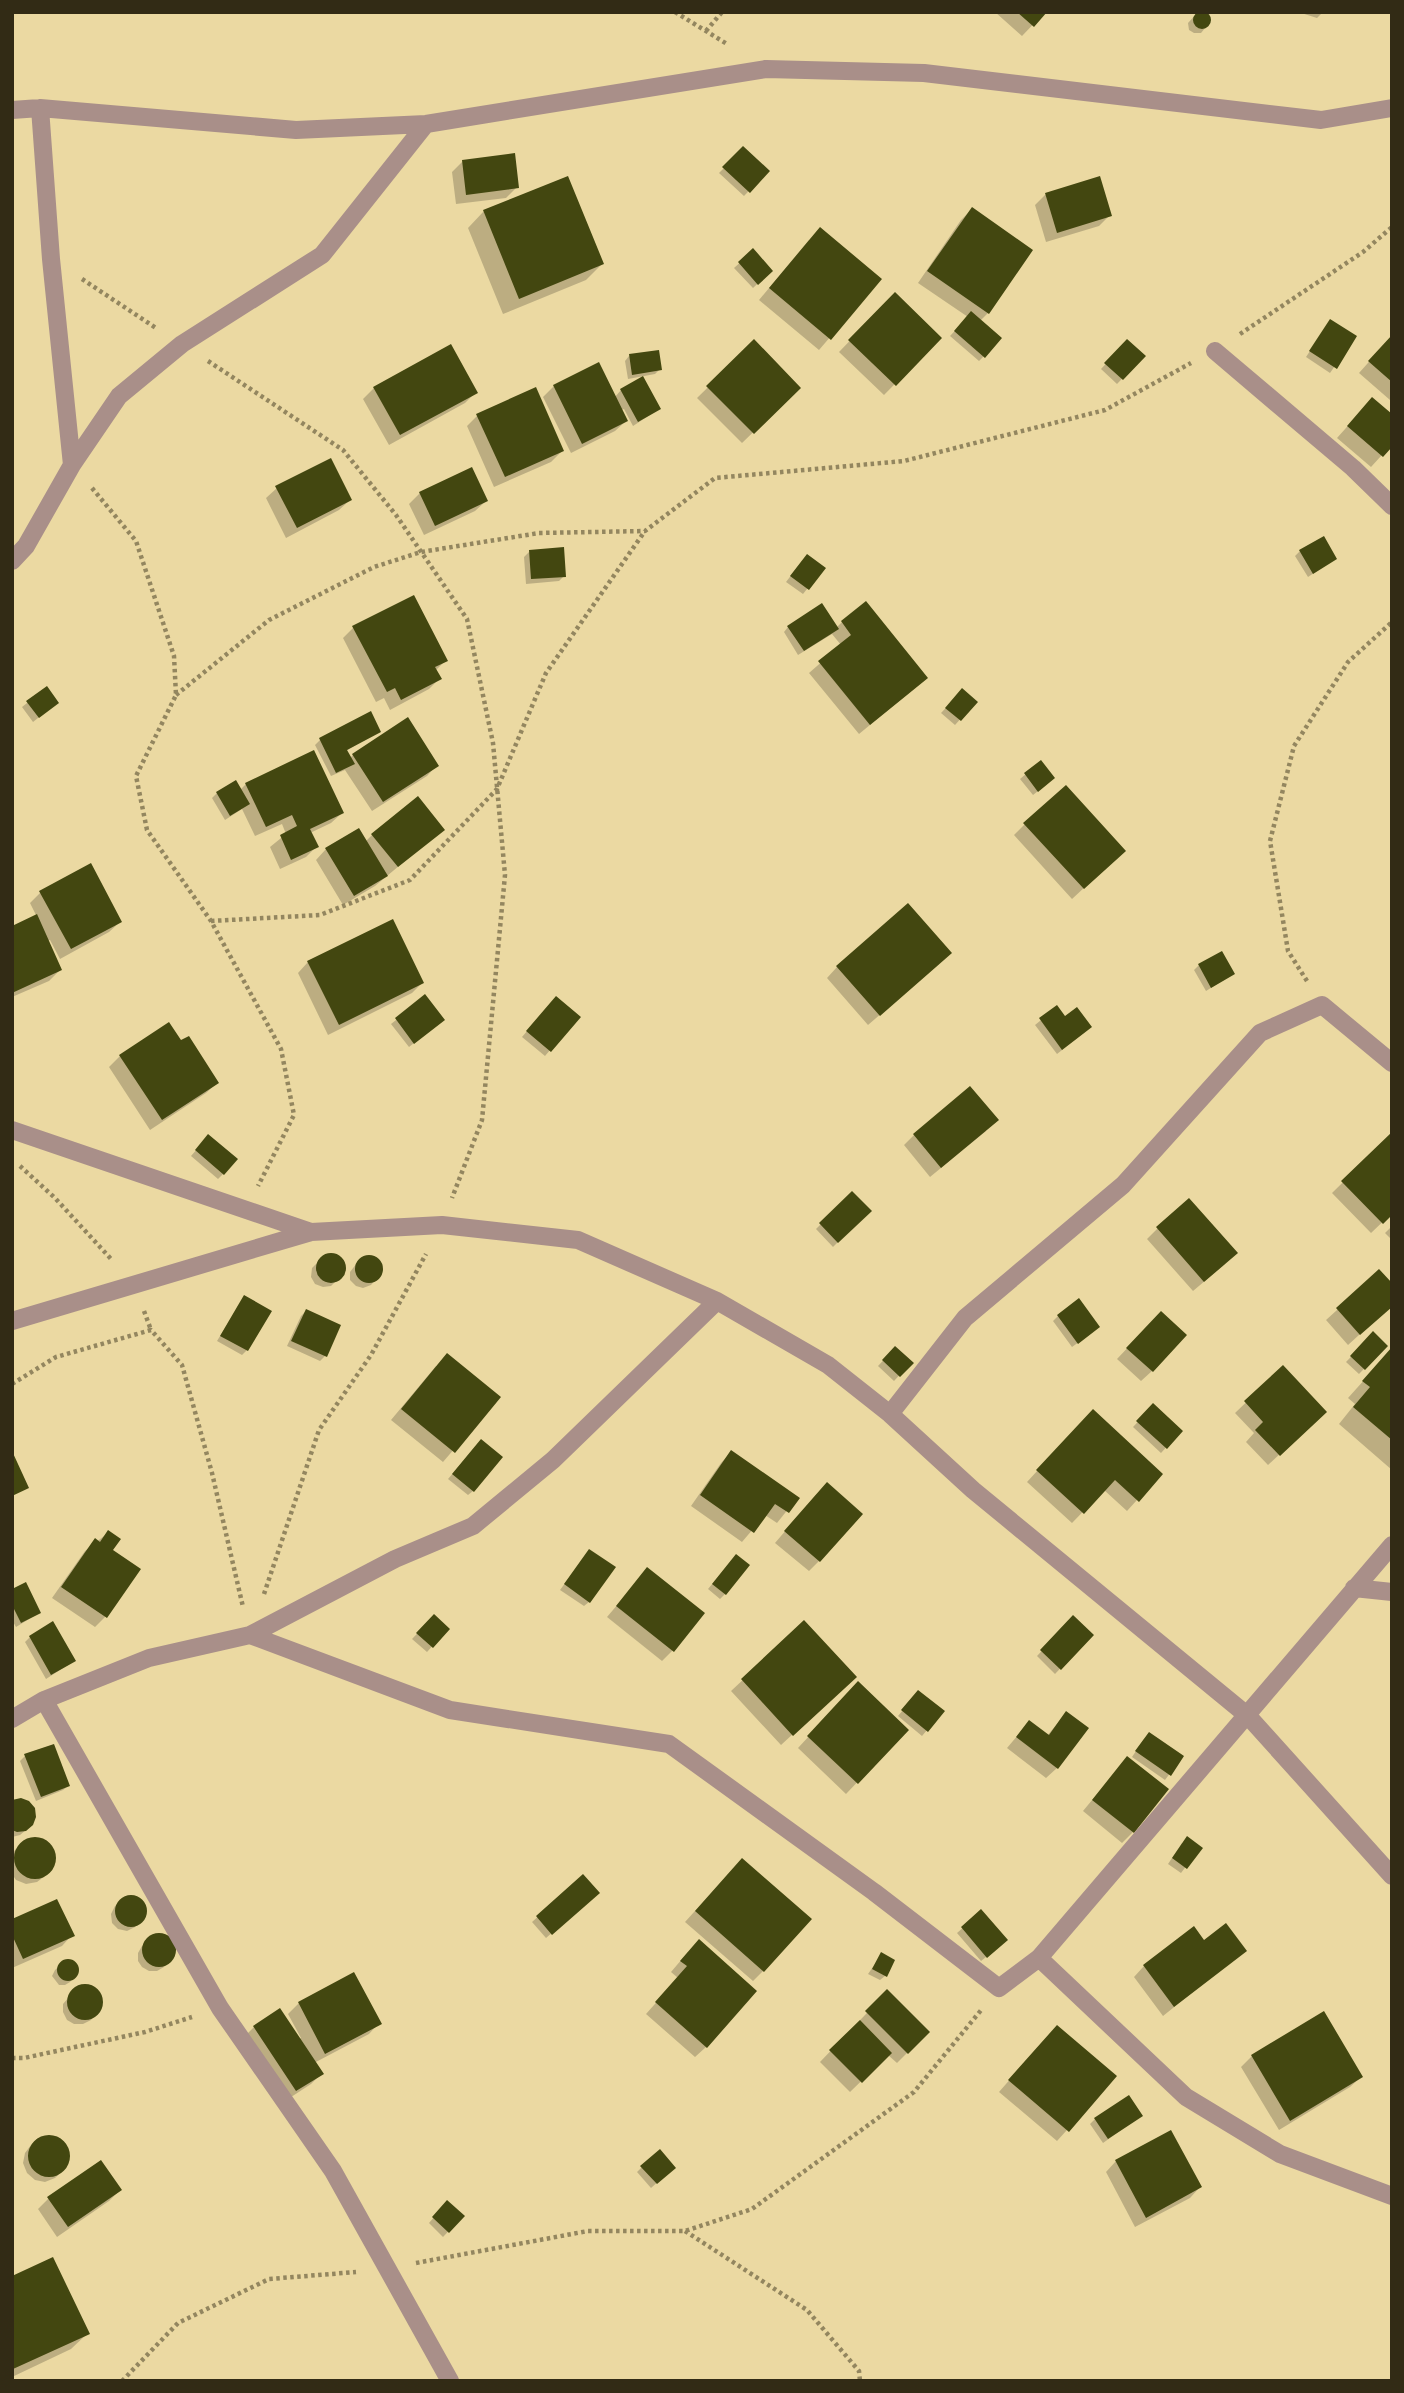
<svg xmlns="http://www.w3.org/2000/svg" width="1404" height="2393" font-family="Helvetica,sans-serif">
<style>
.shadow{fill:#0003}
.building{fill:#434710}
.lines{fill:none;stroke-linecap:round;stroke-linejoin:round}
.path{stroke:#93865f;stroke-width:4.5;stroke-dasharray:3.5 3.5;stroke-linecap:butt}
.street{stroke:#a98f89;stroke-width:18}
</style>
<rect width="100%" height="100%" fill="#ebd9a2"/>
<path class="shadow" d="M995,12h50l-23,24z
M1198,12h8l4,3v7l-9,11h-7l-5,-3 -1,-7z
M1298,12h25l-6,6z
M743,149l24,23 -23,24 -25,-23z
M463,161l54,26 -11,11 -50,6 -4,-32z
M1099,178l11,37 -11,11 -53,16 -11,-37 10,-10z
M972,209l59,42 -43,62 -8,8 4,35 -5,5 -29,-25 18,-19 -50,-34 43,-63z
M484,211l118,53 -16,16 -83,34 -35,-86z
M809,240l71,39 -61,71 -60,-50z
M753,251l18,20 -18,17 -19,-20z
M895,294l45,44 -56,57 -45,-43z
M1330,321l25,16 -25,36 -24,-16z
M1392,336v63l-2,1 -31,-27z
M1127,341l17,15 -27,28 -16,-15z
M754,342l45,46 -57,55 -45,-45z
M629,356l31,13 -5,5 -27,5 -3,-18z
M554,386l61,11 6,-7 38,19 -26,17 -9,-17 -3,1 5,11 -11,10 -44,22 -28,-56z
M374,388l102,4 -11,11 -76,42 -26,-46z
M1362,410l30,34 -21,23 -34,-29z
M478,415l84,36 -11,11 -57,25 -27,-61z
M277,488l73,12 -11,10 -53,28 -20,-40z
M420,493l66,8 -11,10 -51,24 -15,-31z
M1300,551l35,8 -27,18 -13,-21z
M529,552l35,24 -5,5 -33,3 -2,-27z
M802,561l21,8 -20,25 -17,-12z
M842,622l73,66 -56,46 -50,-61 32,-28 -9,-11 -34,21 -14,-23 4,-5 48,1z
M353,628l93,32 -11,11 5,7 -11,11 -39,21 -6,-12 -8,4 -33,-64z
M46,688l6,19 -19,15 -11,-15z
M962,691l13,12 -20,22 -14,-12z
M370,714l9,17 -33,20 4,7 3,-3 84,10 -10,11 -55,35 -27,-41 -14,6 -16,-31 5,-5z
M1040,762l8,21 -15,12 -13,-16z
M246,784l96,29 -11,10 -21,10 7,13 -11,11 -26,12 -10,-22 16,-13 -4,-10 -27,12 -13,-27 -17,11 -13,-22 5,-5 23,-3z
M1025,824l88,37 -41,38 -58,-64z
M442,830l-67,56 -32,19 -27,-45 10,-11 39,-7 7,-7z
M40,893l80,29 -11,10 -49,27 -10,-19 -3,1 13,29 -11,11 -37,16v-69l25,-11 -7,-14z
M308,962l114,21 -10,10 -84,42 -30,-62z
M939,964l-71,61 -41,-47 10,-11z
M1199,965l34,9 -27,17 -12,-21z
M425,997l13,27 -29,23 -18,-23z
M551,1003l27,14 -33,39 -23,-19z
M1057,1007l8,11 20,14 -28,22 -22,-29z
M181,1043l36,40 -11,10 -56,37 -41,-63 11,-11z
M986,1131l-56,46 -26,-32 10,-10z
M1392,1134v79l-21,20 -39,-40z
M204,1141l19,33 -5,5 -27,-23z
M852,1193l17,18 -36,36 -17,-18z
M1392,1226v14l-7,-7z
M1158,1228l67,36 -32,27 -46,-52z
M333,1254l7,4 4,7 -1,9 -12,12 -8,1 -8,-3 -4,-7 1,-9 12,-12z
M368,1257l7,1 6,7v8l-10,12 -8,3 -7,-2 -6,-6v-8l10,-13z
M1379,1272l13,33 -44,40 -22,-25z
M244,1297l3,53 -5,5 -25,-14z
M306,1311l19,45 -5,5 -33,-15 14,-30z
M1058,1316l35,16 -21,15 -19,-26z
M1150,1324l2,47 -11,10 -24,-22z
M1373,1334l13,12 -27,28 -13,-12z
M895,1348l16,15 -17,18 -16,-15z
M1392,1349v121l-53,-46 16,-20 -7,-6z
M436,1366l62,32 -55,64 -52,-42z
M1283,1367l31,55 -46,43 -22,-23 8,-9 -19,-20z
M1153,1406l28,25 -20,22 -28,-26z
M1082,1422l55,78 -10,11 -23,-21 -32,33 -45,-41z
M476,1446l-3,45 -5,4 -20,-16z
M731,1452l66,46 -20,25 -12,-8 -23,27 -51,-36 30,-43z
M816,1495l3,66 -10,10 -34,-28z
M109,1532l2,18 -6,67 -10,10 -43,-29 33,-47z
M585,1556l4,46 -5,4 -24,-16z
M731,1561l-6,33 -5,5 -12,-10z
M647,1570l26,80 -11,11 -55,-44z
M12,1591l27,22 -23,14 -4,-7z
M434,1616l14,13 -21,23 -15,-13z
M1073,1618l19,17 -37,39 -18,-18z
M804,1623l40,64 -63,58 -50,-54z
M30,1637l44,24 -28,18 -21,-37z
M848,1694l59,36 -61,64 -48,-46z
M914,1697l28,15 -20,24 -24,-20z
M1066,1713l-9,55 -11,10 -39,-30 22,-26 18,14z
M1144,1739l38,18 -17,23 -33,-23z
M25,1756l43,30 -5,4 -27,11 -16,-40z
M1127,1758l6,74 -11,11 -39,-32z
M12,1802l14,28 -6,5 -8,2z
M38,1838l9,3 6,9 2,10 -10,16 -8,6 -11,2 -10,-4 -4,-6v-21l15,-14z
M1182,1843l18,5 -19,25 -13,-9z
M731,1871l32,100 -10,10 -68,-59z
M583,1876l10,21 -47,41 -14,-16z
M129,1896l9,2 6,6 1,9 -10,14 -8,4 -9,-2 -6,-6 -1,-9 4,-8z
M981,1912l20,33 -20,16 -24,-28z
M12,1921l60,14 -10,11 -50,22z
M155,1936h8l7,3 4,7 -1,8 -9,13 -7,4h-8l-7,-4 -4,-6v-8l4,-7z
M1204,1942l40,9 -81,65 -29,-39 10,-11z
M688,1952l18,95 -11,10 -49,-43 32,-36 -7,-6z
M882,1954l3,22 -5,4 -12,-6z
M65,1961h7l4,4 2,6 -8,11 -5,3h-6l-7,-9 3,-6z
M81,1986h8l8,4 4,8v8l-10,14 -8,4h-9l-7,-4 -4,-8v-8l11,-13z
M887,1992l41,40 -31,31 -9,-8 -38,37 -30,-30z
M299,2003l80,20 -10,11 -55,29 7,11 -10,10 -26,17 -42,-63 11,-11 44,12 3,-1 -13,-24z
M1046,2038l69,39 -58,64 -58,-49z
M1252,2056l109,21 -11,10 -71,43 -38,-63z
M1141,2116l-38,27 -13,-19 5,-5z
M48,2136l10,1 8,7 3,10 -2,10 -6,8 -6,6 -10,4 -10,-2 -8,-7 -4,-10 2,-10 6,-8 6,-6z
M1116,2161l84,26 -10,11 -55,29 -29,-55z
M642,2167l27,5 -18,16 -14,-16z
M120,2190l-11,11 -52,36 -19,-28 11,-11z
M447,2202l16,14 -20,21 -14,-14z
M12,2278l76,55 -17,16 -59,28z"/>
<path class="building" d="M1193 20a9 9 0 1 1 18 0a9 9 0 1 1-18 0Z
M1017,12h30l-13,15z
M743,146l27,25 -20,22 -28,-26z
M515,153l4,35 -53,7 -4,-35z
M568,176l36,88 -85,35 -36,-89z
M1100,176l12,40 -55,17 -12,-40z
M972,207l61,43 -44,64 -62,-43z
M820,227l62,52 -51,61 -62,-52z
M753,248l20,23 -15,14 -20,-23z
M895,292l47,46 -46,48 -48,-46z
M971,311l31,27 -17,20 -31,-27z
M1330,319l27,17 -20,33 -28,-18z
M1392,335v47l-24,-21z
M754,339l47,49 -47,46 -48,-48z
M1127,339l19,17 -23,24 -19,-17z
M451,344l27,49 -78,42 -27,-48z
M659,350l3,20 -30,5 -3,-21z
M599,362l29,59 -46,23 -29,-59z
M643,376l18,33 -23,13 -18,-33z
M536,387l28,64 -59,26 -29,-63z
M1372,397l20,17v33l-9,10 -36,-31z
M331,458l21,42 -55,28 -22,-42z
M472,467l16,34 -53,25 -16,-34z
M1324,536l13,23 -24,15 -14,-24z
M564,547l2,30 -35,2 -2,-29z
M807,554l19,14 -17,22 -19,-14z
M414,595l34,66 -13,6 7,12 -41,21 -6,-12 -8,4 -35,-66z
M866,601l62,77 -58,47 -52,-64 33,-26 -10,-14z
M822,603l17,26 -35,22 -17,-25z
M47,686l12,17 -20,15 -13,-17z
M962,688l16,14 -17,19 -16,-13z
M371,711l10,21 -34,18 8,14 -19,9 -17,-35z
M408,717l31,49 -56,36 -31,-48z
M314,750l30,63 -34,16 9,18 -28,13 -11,-25 17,-9 -5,-11 -26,12 -21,-44z
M1041,760l14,18 -17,14 -14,-19z
M236,780l14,24 -20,12 -14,-24z
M1066,785l60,66 -42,38 -61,-66z
M418,796l27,34 -47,37 -27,-33z
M359,828l29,48 -34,20 -29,-48z
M91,863l31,59 -51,27 -32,-58z
M908,903l44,50 -72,63 -44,-50z
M37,914l25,56 -50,23v-67z
M393,919l31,64 -85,42 -32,-64z
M1222,951l13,23 -24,14 -13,-24z
M425,994l20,26 -31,24 -19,-26z
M556,996l25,21 -30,35 -25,-21z
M1057,1005l8,11 12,-9 15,20 -30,23 -23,-32z
M169,1022l12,18 8,-4 30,47 -57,37 -43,-65z
M970,1086l29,34 -58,48 -28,-34z
M1392,1132v83l-9,9 -42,-43z
M208,1134l30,25 -14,16 -29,-25z
M852,1191l20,20 -34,32 -19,-20z
M1189,1198l49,55 -34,29 -48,-55z
M316 1268a15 15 0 1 1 30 0a15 15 0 1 1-30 0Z
M355 1269a14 14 0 1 1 28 0a14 14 0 1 1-28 0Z
M1379,1269l13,14v24l-32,28 -24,-27z
M244,1295l28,16 -24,40 -28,-15z
M1079,1298l21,29 -22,17 -21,-29z
M306,1309l35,16 -14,32 -36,-16z
M1161,1311l26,24 -34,37 -27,-24z
M1373,1331l15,15 -23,24 -15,-14z
M895,1346l19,17 -14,14 -18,-17z
M1392,1347v93l-39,-33 17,-20 -8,-6z
M447,1353l54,44 -46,56 -54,-44z
M1283,1365l44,47 -47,44 -25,-26 8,-8 -19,-21z
M1153,1403l30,28 -16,18 -31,-28z
M1093,1409l70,65 -24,28 -24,-22 -31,34 -48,-44z
M481,1439l22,18 -29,35 -22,-18z
M731,1450l69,48 -11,15 -14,-9 -21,29 -54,-38z
M12,1451l17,37 -17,8z
M827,1482l36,32 -43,48 -36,-31z
M108,1530l13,9 -8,11 28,19 -34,49 -46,-31 34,-49 5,4z
M589,1549l27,18 -26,36 -26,-19z
M736,1554l14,11 -24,30 -14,-11z
M647,1567l58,46 -31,39 -58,-46z
M26,1582l15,31 -20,10 -9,-18v-16z
M434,1614l16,15 -17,19 -17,-15z
M1073,1615l21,20 -33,35 -21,-20z
M804,1620l53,57 -64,59 -52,-57z
M53,1621l23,40 -25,14 -22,-39z
M858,1681l51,49 -51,54 -51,-48z
M918,1690l27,21 -17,21 -27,-22z
M1066,1711l23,17 -31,41 -42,-32 13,-17 20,15z
M1149,1732l35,24 -13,20 -36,-25z
M54,1744l16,42 -29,11 -17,-43z
M1127,1756l42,33 -35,44 -42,-33z
M21,1798l8,3 6,7 1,9 -3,8 -7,6 -9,1 -5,-2v-30z
M1187,1836l16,12 -16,21 -15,-11z
M14 1858a21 21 0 1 1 42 0a21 21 0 1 1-42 0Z
M742,1858l70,61 -48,53 -69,-61z
M583,1874l17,19 -48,42 -16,-19z
M115 1911a16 16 0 1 1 32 0a16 16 0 1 1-32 0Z
M57,1899l18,37 -52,23 -11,-24v-16z
M981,1909l27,31 -21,18 -26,-31z
M1226,1923l21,28 -73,56 -31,-42 51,-39 10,14z
M142 1950a17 17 0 1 1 34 0a17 17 0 1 1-34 0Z
M699,1939l58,52 -50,57 -52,-46 32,-36 -7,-5z
M881,1952l14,8 -8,17 -15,-8z
M57 1970a11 11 0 1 1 22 0a11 11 0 1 1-22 0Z
M354,1972l28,52 -57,30 -27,-52z
M67 2002a18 18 0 1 1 36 0a18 18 0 1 1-36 0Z
M887,1989l43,43 -22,22 -43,-43z
M280,2008l44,66 -28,17 -43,-65z
M1324,2011l39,66 -73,44 -39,-66z
M860,2020l32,33 -30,30 -33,-33z
M1057,2025l60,51 -48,56 -61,-52z
M1129,2095l14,21 -35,23 -14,-21z
M1171,2130l31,57 -56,31 -31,-58z
M28 2156a21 21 0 1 1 42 0a21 21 0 1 1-42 0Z
M660,2149l16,19 -19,16 -17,-18z
M101,2160l21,30 -54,37 -21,-30z
M447,2200l18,16 -16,17 -17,-16z
M53,2257l37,77 -77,35 -1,-93z"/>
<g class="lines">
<path class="path" d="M675,12l52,32
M706,31l16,-19
M82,279l74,49
M1240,334l123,-82 29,-25
M208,361l135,89 53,65 71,104 26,124 12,132 -23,245 -30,78
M92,488l44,53 38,115 2,39 -40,81 11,54 64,91 70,128 13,66 -36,71
M176,695l93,-75 105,-53 47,-15 118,-19 106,-2 70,-53 189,-17 201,-51 86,-47
M211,921l109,-6 90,-35 87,-91 49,-116 99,-142
M1307,981l-19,-30 -18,-110 24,-95 54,-84 44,-40
M20,1166l35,32 57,62
M144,1311l7,19
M12,1384l44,-27 95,-27 31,35 30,108 31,134
M264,1594l55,-164 52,-75 55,-101
M12,2058h12l121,-26 47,-15
M685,2231l122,79 52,61 1,10
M416,2263l172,-32h97l67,-22 162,-117 68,-83
M122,2381l56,-58 91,-44 87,-7"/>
<path class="street" d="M40,108l11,151 21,206
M12,110l28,-2 256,22 130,-6 340,-55 158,4 397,47 71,-12
M1215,351l138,117 39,38
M12,561l14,-15 46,-81 47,-69 63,-52 140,-89 104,-131
M12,1130l299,102 131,-7 136,15 139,61 111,64 62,49 83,76 275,226 144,160
M12,1321l299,-89
M890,1414l75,-96 158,-133 137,-152 62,-28 70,58
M1354,1588l38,4
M250,1635l200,75 219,34 205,148 125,96 40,-30 353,-413
M44,1700l176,308 113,163 117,210
M12,1719l32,-19 105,-42 101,-23 145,-76 78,-33 80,-66 164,-159
M1039,1958l147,139 94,57 112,42"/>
</g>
<rect width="1404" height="2393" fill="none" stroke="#322b15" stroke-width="28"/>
</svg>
